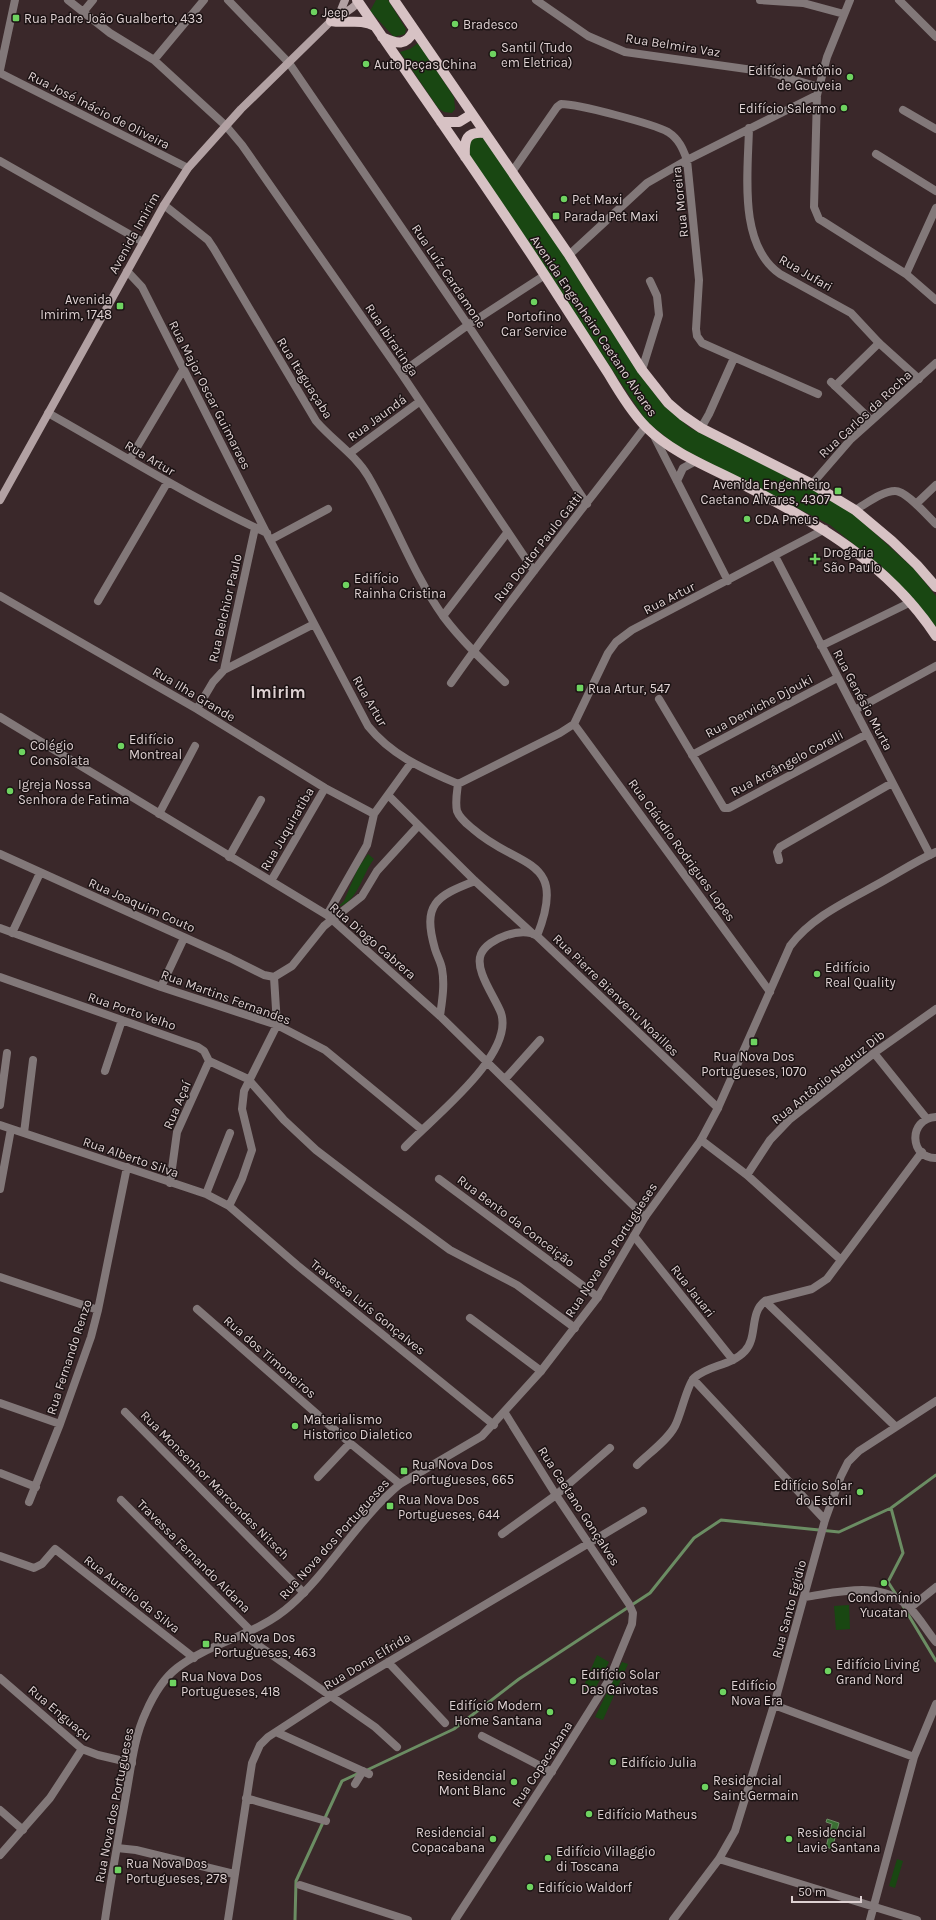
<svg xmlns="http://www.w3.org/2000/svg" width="936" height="1920" font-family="Karla,sans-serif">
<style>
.green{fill:#194712}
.water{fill:#3a7033;stroke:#6b8d63}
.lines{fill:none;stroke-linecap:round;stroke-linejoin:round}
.stream{stroke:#6b8d63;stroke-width:3}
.pedestrian{stroke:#827879;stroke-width:8}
.minor{stroke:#827879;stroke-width:8}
.tertiary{stroke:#827879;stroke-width:8}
.secondary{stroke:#b2a1a3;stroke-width:8}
.primary{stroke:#d7c2c4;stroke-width:10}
.poi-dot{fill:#6ed360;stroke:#1c1314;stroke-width:1.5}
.labels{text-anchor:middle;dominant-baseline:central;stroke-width:3;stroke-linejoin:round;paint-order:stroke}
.poi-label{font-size:13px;fill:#ded1d2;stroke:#1c1314;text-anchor:start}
.street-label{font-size:13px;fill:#ded1d2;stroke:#1c1314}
.district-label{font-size:17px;font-weight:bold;fill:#ded1d2;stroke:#1c1314}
</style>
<rect width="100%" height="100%" fill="#3a282a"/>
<path class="green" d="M376,0h12l18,29 -1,5 -11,3 -24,-26z
M418,43l36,54 1,12 -3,4 -8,-1 -6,-4 -38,-56 10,-3z
M476,137l7,1 83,119 71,114 26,34 27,23 117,58 49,30 58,53 22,27v33l-47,-56 -59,-48 -153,-79 -30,-24 -177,-265 -1,-16z
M368,854l6,5c-12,15 -16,43 -36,48l6,-6 14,-33z
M849,1605l1,24 -14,1 -2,-24z
M597,1655l12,7 -17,33 -10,-5z
M622,1662l6,2 -25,56 -8,-3z
M897,1859l6,2 -8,27 -6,-2z"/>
<path class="water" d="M827,1819l12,4 -7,26 -6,-2 6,-23 -6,-2z"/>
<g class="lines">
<path class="stream" d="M891,1508l12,45 -15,29 9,14
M903,1606l33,55
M365,1771l89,-42 65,-50 131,-86 44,-55 27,-18 118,12 52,-24 45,-33
M295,1920l1,-39 46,-100 17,-8"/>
<path class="pedestrian" d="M835,386l44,-43"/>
<path class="minor" d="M68,0l42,33 44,27 72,66 16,19 159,228 133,198
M228,0l61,63 179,262 119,179
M536,0l52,36 37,16 143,20 51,15
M760,0l43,3 41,11
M850,0l-23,57 -10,38 -3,112 5,12 5,3 82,52 30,26
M899,0l37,37
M84,11l9,-11
M154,60l50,-60
M0,73l188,95
M903,110l33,19
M749,128c-1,45 -11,117 31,146l71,39 28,30 40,36
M876,154l60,37
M0,161l143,81
M512,172l45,-65 4,-3c17,0 93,20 107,28 11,7 15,17 19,28l12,120 -3,49 1,7 5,7 116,51
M164,205l44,35 6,9 102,172c16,19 39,33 52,55 26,44 45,98 75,140 18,24 40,45 62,66
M569,255l78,-72 40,-23 130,-65
M127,271l15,16 128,253 98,186c24,30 56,43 90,58l102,-51 14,-9 34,-71 8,-11 16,-12 193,-101
M906,274l30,-66
M642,370l17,-55 -2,-19 -7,-15
M401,373l67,-48 77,-50
M831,382l40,38
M48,413c73,41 143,85 219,120
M701,428l8,-14 25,-56
M653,434l75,147
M350,453l69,-51
M130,459l53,-89
M677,481l6,-13 13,-7
M812,484l39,-45 85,-76
M916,504l20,-19
M855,510c11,-6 27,-19 40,-19 12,0 32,25 41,33
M270,540l58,-31
M775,556l155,299
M0,596l197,113 128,79 49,26
M98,601l69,-118
M443,616l64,-83
M821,646l90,-44
M224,670l90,-46
M451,683c61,-88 130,-171 194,-256
M659,699l65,109h5l138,-74
M197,709l16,-27 11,-12 31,-142
M855,710l81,-44
M0,717l327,198 113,101 205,201
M574,724l196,268
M692,755l145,-77
M458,784c-1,8 -3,18 -1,27 3,8 10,13 16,18 45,40 96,27 64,107
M389,796l86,85 58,53
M159,814l36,-68
M0,854l230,104 34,17 10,2
M229,857l32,-57
M779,860l-2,-8 3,-5 112,-64
M271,881l54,-93
M327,915l40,-70 7,-31 37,-51
M0,928l161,59 116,38 48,25 96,79
M12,933l28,-60
M0,977l198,70 6,4 5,10 39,18 36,41 32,30 55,42 79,58 67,35 58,43
M161,987l23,-49
M440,1016c2,-15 5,-31 2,-47 -1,-7 -5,-13 -7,-20 -13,-45 1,-53 40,-68
M874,1053l53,66
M105,1071l17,-51
M505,1079l35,-39
M0,1105l7,-52
M936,1117c-29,2 -26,42 0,41
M0,1125l206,69 23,12 68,59 197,160
M24,1133l9,-73
M701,1140l46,35 94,85
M405,1147c27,-29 110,-92 96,-134 -6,-16 -27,-43 -20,-59 7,-16 42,-28 56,-18l181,172
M747,1175l23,-35 20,-21 84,-66 62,-44
M439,1179l159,118
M170,1183l7,-51 32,-71
M0,1189l11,-60
M206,1194l24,-61
M229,1206l13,-27 10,-29 -10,-41 2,-18 33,-66 -3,-48 18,-11 32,-40 38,-30 15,-25 41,-45
M634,1236l99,124
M0,1277l98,33
M765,1301l131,126
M197,1309l153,134 50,41
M470,1318l71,53
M693,1379l132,141
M0,1403l60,21
M125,1412l179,181
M637,1465c12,-12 30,-24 38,-39 6,-11 12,-41 19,-48 14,-13 37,-12 51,-27 13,-14 4,-38 20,-50l47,-12 15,-10 95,-127
M0,1473l36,14
M318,1477l32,-34
M121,1500l129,130
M29,1502l31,-78 31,-87 7,-27 29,-143
M502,1534l54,-39 54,-47
M0,1556l34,12 8,-4 13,-15 139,109
M805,1597c35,-5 76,-17 104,10 10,10 18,24 27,35
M910,1608l26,-21
M245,1633l7,8 123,86 22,20
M388,1662l57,61
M0,1678l82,71 16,6 34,8
M774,1705l140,52
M276,1732l93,42
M482,1736l70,36
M355,1784l8,-13
M246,1798l80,23
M0,1810l23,20
M117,1848l19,2 98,24
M0,1855l50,-57 32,-49
M719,1859l198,61
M300,1885l108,35
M228,1920l24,-157 8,-18 8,-8 63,-41 312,-185
M455,1920l95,-146 59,-94 23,-56 1,-11 -4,-9 -73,-109 -51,-82
M673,1920l46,-61 16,-28 39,-126 51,-185 16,-44 7,-14 11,-11 77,-50
M870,1920l44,-163 22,-53"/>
<path class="tertiary" d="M0,70l15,-70
M105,1920c6,-42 14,-84 21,-125 5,-27 8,-58 20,-83 7,-16 17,-33 31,-44 34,-26 81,-33 114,-63 40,-36 67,-86 109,-121l82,-48 59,-65 57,-74 47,-80 56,-77 17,-32 72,-162c23,-31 62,-47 95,-66 16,-9 33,-20 51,-28"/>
<path class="secondary" d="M339,15l6,-15
M0,500l164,-295 24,-37 53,-59 90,-88c9,-7 20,-9 27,-19"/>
<path class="primary" d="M357,0c63,92 128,183 189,277 21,32 41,64 62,96 10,17 24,40 38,54 26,26 63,40 94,56 76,39 149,81 196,153
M394,0l175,255 73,115 26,33 14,12 19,13 111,56 43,26 37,31 25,24 19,22
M331,21c15,3 29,-3 44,5
M382,37c15,7 24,10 32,-7
M441,122h18l13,-8
M465,157c-1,-17 1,-26 20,-24"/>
</g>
<g class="poi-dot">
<circle cx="314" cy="12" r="4"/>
<rect x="12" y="14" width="8" height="8" rx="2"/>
<circle cx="455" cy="24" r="4"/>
<circle cx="493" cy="54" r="4"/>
<circle cx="366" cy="64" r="4"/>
<circle cx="850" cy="77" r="4"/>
<circle cx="844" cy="108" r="4"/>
<circle cx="564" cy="199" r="4"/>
<rect x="552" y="212" width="8" height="8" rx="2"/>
<circle cx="534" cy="302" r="4"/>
<rect x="116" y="302" width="8" height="8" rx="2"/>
<rect x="834" y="487" width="8" height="8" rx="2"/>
<circle cx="747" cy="519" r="4"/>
<path d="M813 553h4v4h4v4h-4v4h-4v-4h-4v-4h4z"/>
<circle cx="346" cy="585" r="4"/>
<rect x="576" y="684" width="8" height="8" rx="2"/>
<circle cx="121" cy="746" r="4"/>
<circle cx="22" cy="752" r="4"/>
<circle cx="10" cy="791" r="4"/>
<circle cx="817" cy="974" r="4"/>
<rect x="750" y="1038" width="8" height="8" rx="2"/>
<circle cx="295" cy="1426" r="4"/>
<rect x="400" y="1467" width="8" height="8" rx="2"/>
<circle cx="860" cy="1492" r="4"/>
<rect x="386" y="1502" width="8" height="8" rx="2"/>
<circle cx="884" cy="1583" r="4"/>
<rect x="202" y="1640" width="8" height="8" rx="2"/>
<circle cx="828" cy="1671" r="4"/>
<circle cx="573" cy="1681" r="4"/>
<rect x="169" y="1679" width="8" height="8" rx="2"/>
<circle cx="723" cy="1692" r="4"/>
<circle cx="550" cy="1712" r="4"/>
<circle cx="613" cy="1762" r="4"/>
<circle cx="514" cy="1782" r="4"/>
<circle cx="705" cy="1787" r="4"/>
<circle cx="589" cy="1814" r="4"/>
<circle cx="493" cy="1839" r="4"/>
<circle cx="789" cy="1839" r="4"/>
<circle cx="548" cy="1858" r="4"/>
<rect x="114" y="1866" width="8" height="8" rx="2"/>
<circle cx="530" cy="1887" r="4"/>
</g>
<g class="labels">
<g class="poi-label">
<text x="322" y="12">Jeep</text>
<text x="24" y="18">Rua Padre João Gualberto, 433</text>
<text x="463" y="24">Bradesco</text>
<text x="501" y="47">Santil (Tudo<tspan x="501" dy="15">em Eletrica)</tspan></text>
<text x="374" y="64">Auto Peças China</text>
<text x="842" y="70" text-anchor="end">Edifício Antônio<tspan x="842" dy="15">de Gouveia</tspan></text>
<text x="836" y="108" text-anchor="end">Edifício Salermo</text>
<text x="572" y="199">Pet Maxi</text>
<text x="564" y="216">Parada Pet Maxi</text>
<text x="112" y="299" text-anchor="end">Avenida<tspan x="112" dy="15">Imirim, 1748</tspan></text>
<text x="534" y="316" text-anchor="middle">Portofino<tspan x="534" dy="15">Car Service</tspan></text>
<text x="830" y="484" text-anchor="end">Avenida Engenheiro<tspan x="830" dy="15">Caetano Alvares, 4307</tspan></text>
<text x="755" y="519">CDA Pneus</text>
<text x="823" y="552">Drogaria<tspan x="823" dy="15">São Paulo</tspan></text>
<text x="354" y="578">Edifício<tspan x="354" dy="15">Rainha Cristina</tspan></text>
<text x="588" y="688">Rua Artur, 547</text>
<text x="129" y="739">Edifício<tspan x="129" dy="15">Montreal</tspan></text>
<text x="30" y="745">Colégio<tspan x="30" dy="15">Consolata</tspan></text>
<text x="18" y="784">Igreja Nossa<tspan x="18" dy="15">Senhora de Fatima</tspan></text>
<text x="825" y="967">Edifício<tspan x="825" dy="15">Real Quality</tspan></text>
<text x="754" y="1056" text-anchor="middle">Rua Nova Dos<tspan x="754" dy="15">Portugueses, 1070</tspan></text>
<text x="303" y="1419">Materialismo<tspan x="303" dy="15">Historico Dialetico</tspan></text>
<text x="412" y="1464">Rua Nova Dos<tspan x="412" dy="15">Portugueses, 665</tspan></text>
<text x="852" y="1485" text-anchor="end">Edifício Solar<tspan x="852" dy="15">do Estoril</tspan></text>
<text x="398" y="1499">Rua Nova Dos<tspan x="398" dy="15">Portugueses, 644</tspan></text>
<text x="884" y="1597" text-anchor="middle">Condomínio<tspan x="884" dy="15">Yucatan</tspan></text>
<text x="214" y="1637">Rua Nova Dos<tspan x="214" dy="15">Portugueses, 463</tspan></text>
<text x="836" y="1664">Edifício Living<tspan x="836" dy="15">Grand Nord</tspan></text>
<text x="581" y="1674">Edifício Solar<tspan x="581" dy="15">Das Gaivotas</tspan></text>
<text x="181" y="1676">Rua Nova Dos<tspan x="181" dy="15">Portugueses, 418</tspan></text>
<text x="731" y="1685">Edifício<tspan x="731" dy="15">Nova Era</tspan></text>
<text x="542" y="1705" text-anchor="end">Edifício Modern<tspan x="542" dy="15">Home Santana</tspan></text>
<text x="621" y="1762">Edifício Julia</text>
<text x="506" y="1775" text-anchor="end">Residencial<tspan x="506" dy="15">Mont Blanc</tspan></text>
<text x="713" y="1780">Residencial<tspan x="713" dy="15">Saint Germain</tspan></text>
<text x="597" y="1814">Edifício Matheus</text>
<text x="485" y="1832" text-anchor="end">Residencial<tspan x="485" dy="15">Copacabana</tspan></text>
<text x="797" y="1832">Residencial<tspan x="797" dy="15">Lavie Santana</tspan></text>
<text x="556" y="1851">Edifício Villaggio<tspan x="556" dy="15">di Toscana</tspan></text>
<text x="126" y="1863">Rua Nova Dos<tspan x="126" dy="15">Portugueses, 278</tspan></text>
<text x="538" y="1887">Edifício Waldorf</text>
</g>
<g class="street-label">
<text transform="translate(673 45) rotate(9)">Rua Belmira Vaz</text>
<text transform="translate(99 110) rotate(27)">Rua José Inácio de Oliveira</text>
<text transform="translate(680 202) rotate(-96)">Rua Moreira</text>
<text transform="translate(134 233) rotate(-61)">Avenida Imirim</text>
<text transform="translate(806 273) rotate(30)">Rua Jufari</text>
<text transform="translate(449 276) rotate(56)">Rua Luíz Cardamone</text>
<text transform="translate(594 326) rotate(56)">Avenida Engenheiro Caetano Alvares</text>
<text transform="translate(392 340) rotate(56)">Rua Ibiratinga</text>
<text transform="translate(305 378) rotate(58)">Rua Itaguaçaba</text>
<text transform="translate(210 395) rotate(63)">Rua Major Oscar Guimaraes</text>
<text transform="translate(865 414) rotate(-43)">Rua Carlos da Rocha</text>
<text transform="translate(377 418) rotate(-36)">Rua Jaundá</text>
<text transform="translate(150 458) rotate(31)">Rua Artur</text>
<text transform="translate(538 547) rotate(-52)">Rua Doutor Paulo Gatti</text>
<text transform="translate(669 598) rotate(-27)">Rua Artur</text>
<text transform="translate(225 608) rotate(-77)">Rua Belchior Paulo</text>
<text transform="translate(194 694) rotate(31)">Rua Ilha Grande</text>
<text transform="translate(863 700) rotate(62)">Rua Genésio Murta</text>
<text transform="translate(370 701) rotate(60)">Rua Artur</text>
<text transform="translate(759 706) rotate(-28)">Rua Derviche Djouki</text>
<text transform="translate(787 763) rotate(-28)">Rua Arcângelo Corelli</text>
<text transform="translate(287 829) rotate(-60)">Rua Juquiratiba</text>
<text transform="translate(682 850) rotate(54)">Rua Cláudio Rodrigues Lopes</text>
<text transform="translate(142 905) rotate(24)">Rua Joaquim Couto</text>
<text transform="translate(373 941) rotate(41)">Rua Diogo Cabrera</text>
<text transform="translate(616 995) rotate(44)">Rua Pierre Bienvenu Noailles</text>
<text transform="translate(226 997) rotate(20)">Rua Martins Fernandes</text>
<text transform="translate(132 1011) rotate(19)">Rua Porto Velho</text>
<text transform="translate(828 1077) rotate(-39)">Rua Antônio Nadruz Dib</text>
<text transform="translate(177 1105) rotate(-67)">Rua Açaí</text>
<text transform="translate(131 1157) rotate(19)">Rua Alberto Silva</text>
<text transform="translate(516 1221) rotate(37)">Rua Bento da Conceição</text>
<text transform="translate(611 1250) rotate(-57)">Rua Nova dos Portugueses</text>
<text transform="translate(693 1291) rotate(52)">Rua Jauari</text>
<text transform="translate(368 1307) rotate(39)">Travessa Luís Gonçalves</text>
<text transform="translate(69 1357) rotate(-72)">Rua Fernando Renzo</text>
<text transform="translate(270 1357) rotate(41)">Rua dos Timoneiros</text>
<text transform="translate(215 1485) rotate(45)">Rua Monsenhor Marcondes Nitsch</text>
<text transform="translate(579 1506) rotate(57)">Rua Caetano Gonçalves</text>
<text transform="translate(334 1539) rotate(-48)">Rua Nova dos Portugueses</text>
<text transform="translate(194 1556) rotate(45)">Travessa Fernando Aldana</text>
<text transform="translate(132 1594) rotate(38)">Rua Aurelio da Silva</text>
<text transform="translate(789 1609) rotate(-75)">Rua Santo Egidio</text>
<text transform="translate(367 1661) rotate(-31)">Rua Dona Elfrida</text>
<text transform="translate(60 1713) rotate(40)">Rua Enguaçu</text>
<text transform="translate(542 1764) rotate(-57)">Rua Copacabana</text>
<text transform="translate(114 1805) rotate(-79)">Rua Nova dos Portugueses</text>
</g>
<g class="district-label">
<text x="278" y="692">Imirim</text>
</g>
</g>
<path d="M792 1896v6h69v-6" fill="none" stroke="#ded1d2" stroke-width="2"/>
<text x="798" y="1896" font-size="12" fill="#ded1d2" stroke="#1c1314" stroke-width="3" paint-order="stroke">50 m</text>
</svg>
